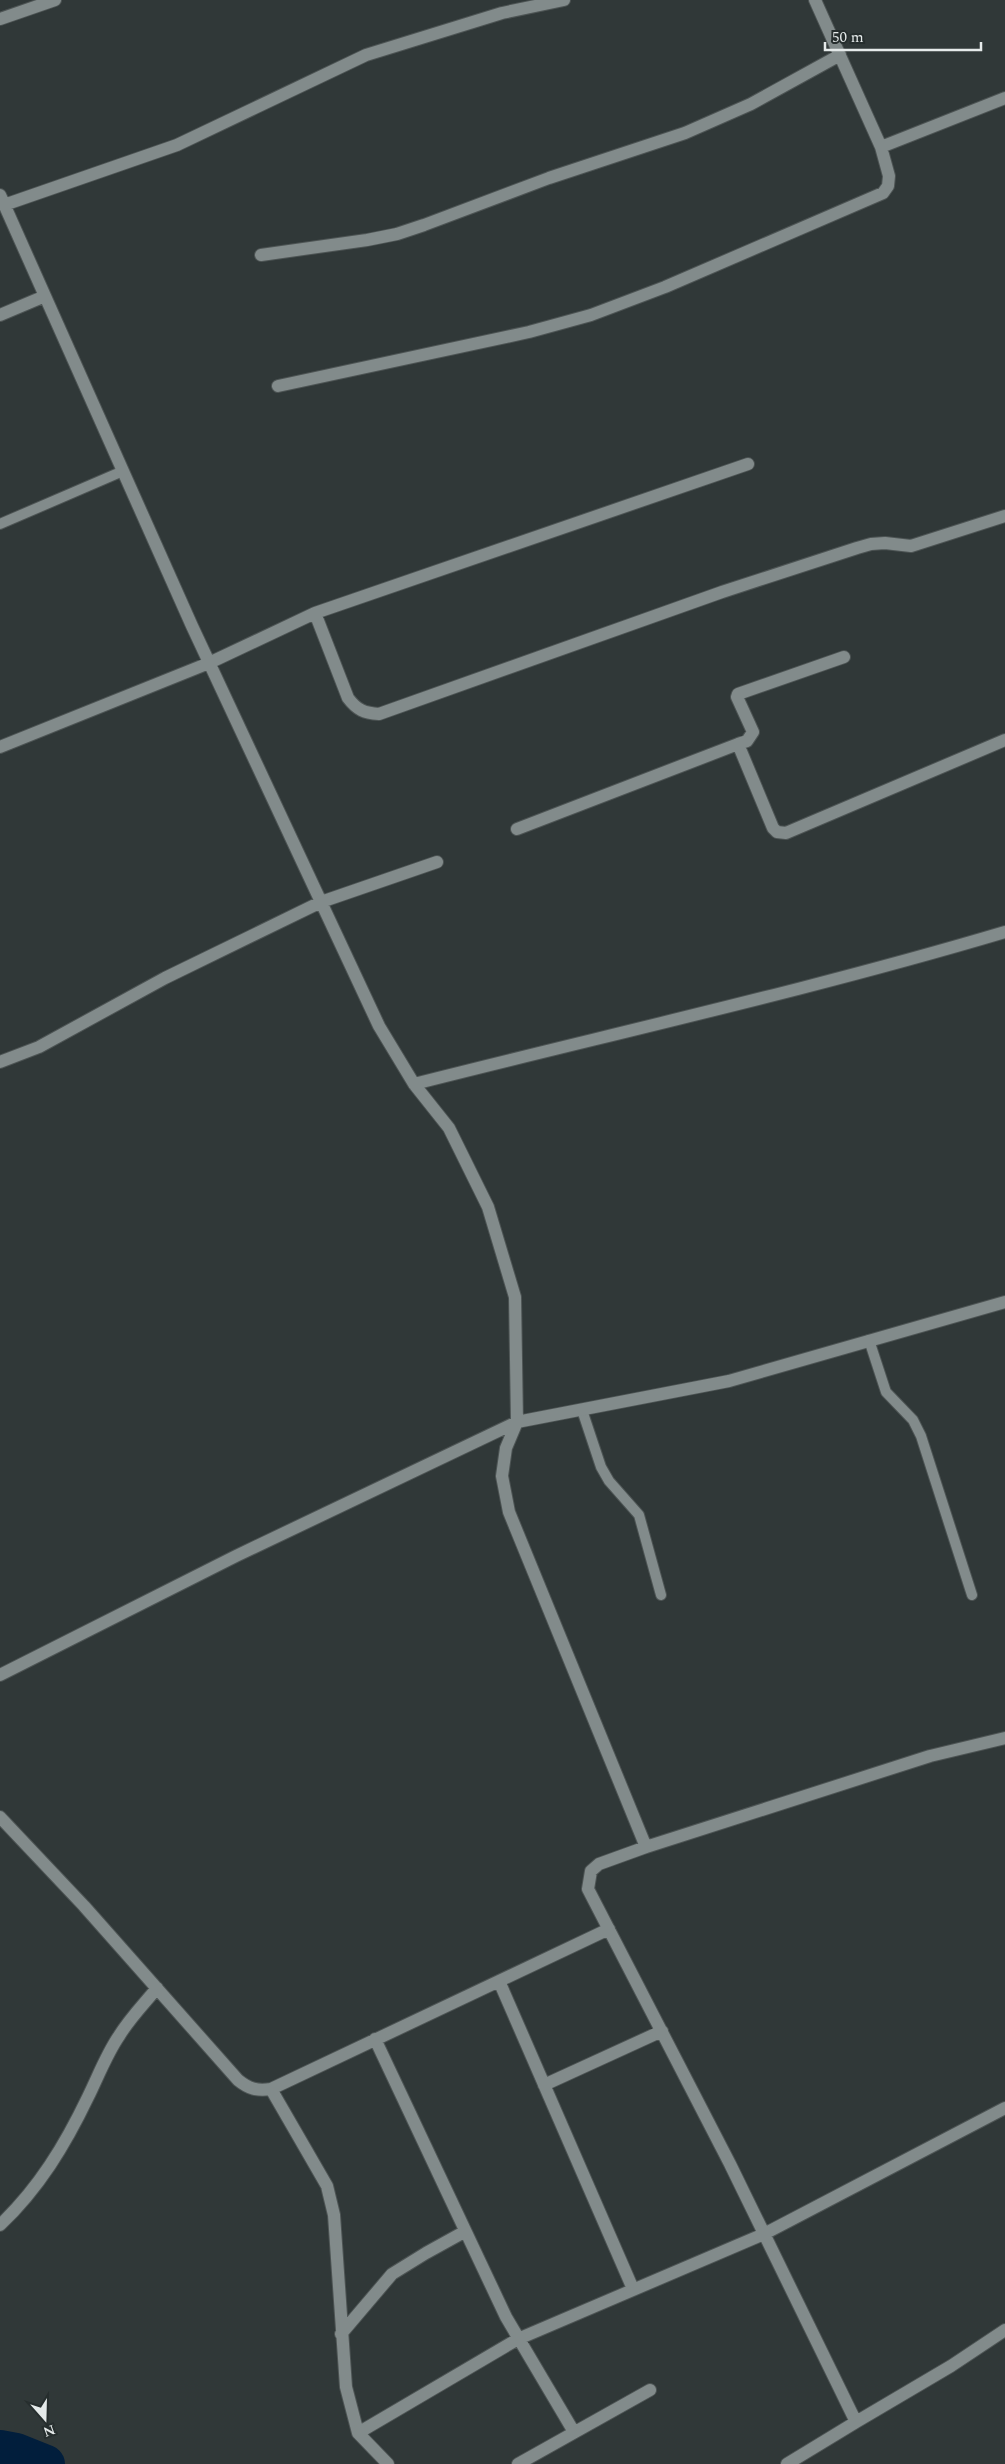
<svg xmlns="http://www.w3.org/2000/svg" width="1005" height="2464" font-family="Spectral,serif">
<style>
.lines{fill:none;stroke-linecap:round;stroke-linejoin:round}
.river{stroke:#011e3c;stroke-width:38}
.service-casing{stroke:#4d5454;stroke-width:12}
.minor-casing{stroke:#4d5454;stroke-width:14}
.service{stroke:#828b8b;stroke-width:10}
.minor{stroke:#828b8b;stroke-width:12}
</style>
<rect width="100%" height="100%" fill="#303838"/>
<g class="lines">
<path class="river" d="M0,2449l16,3 30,12"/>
<g class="service-casing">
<path id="service" d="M0,524l123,-53
M869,1340l17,52 27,28 8,16 51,159
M582,1410l19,57 8,14 30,34 22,80"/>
</g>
<g class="minor-casing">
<path id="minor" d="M0,19l55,-19
M881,147l124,-49
M0,195l192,431 187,400 35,58 35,44 39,79 27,90 2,125 -11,26 -4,28 7,36 137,335
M4,205l173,-60 189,-90 136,-42 62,-13
M261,255l106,-15 30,-6 27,-9 125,-47 136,-45 66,-29 89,-49
M0,315l45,-19
M278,386l251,-54 62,-17 74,-28 218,-94 5,-7 1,-10 -8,-29 -66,-147
M315,613l433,-149
M738,744l9,-3 6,-9 -16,-35 1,-3 106,-37
M0,747l209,-84 106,-50 33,85c9,12 16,15 31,16l343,-122 135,-44 14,-4 14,-1 26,3 94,-30
M517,829l221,-85 35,84 4,4 9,1 219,-93
M0,1062l39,-15 126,-69 156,-76 116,-40
M414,1084c197,-50 396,-94 591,-152
M0,1675l236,-119 281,-134 212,-41 276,-79
M1005,1738l-75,18 -284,91 -47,17 -8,7 -3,18 142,275 126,258 95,-56 54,-36
M0,1817l84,89 154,174c11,9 19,11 33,9l338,-160
M499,1981l134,308
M375,2039l131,278 68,115
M544,2085l118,-54
M271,2089l56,97 7,29 12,172 12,46 30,31
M0,2225c39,-37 65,-80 88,-128 10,-20 18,-42 31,-61 11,-18 25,-32 38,-48
M341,2334l51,-60 34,-21 38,-21
M358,2433l160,-94 246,-105 241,-126
M518,2464l132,-74
M787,2464l69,-42"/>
</g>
<use href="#service" class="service"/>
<use href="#minor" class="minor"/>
</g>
<g transform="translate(45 2419) rotate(160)" stroke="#262e2e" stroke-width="4" paint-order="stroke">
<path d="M0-4L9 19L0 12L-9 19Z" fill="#e5eaea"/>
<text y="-8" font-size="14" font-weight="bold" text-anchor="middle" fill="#e5eaea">N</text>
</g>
<path d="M825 42v8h156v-8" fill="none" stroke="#e5eaea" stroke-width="2.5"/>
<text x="832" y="42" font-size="15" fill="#e5eaea" stroke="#262e2e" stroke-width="4" paint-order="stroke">50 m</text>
</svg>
